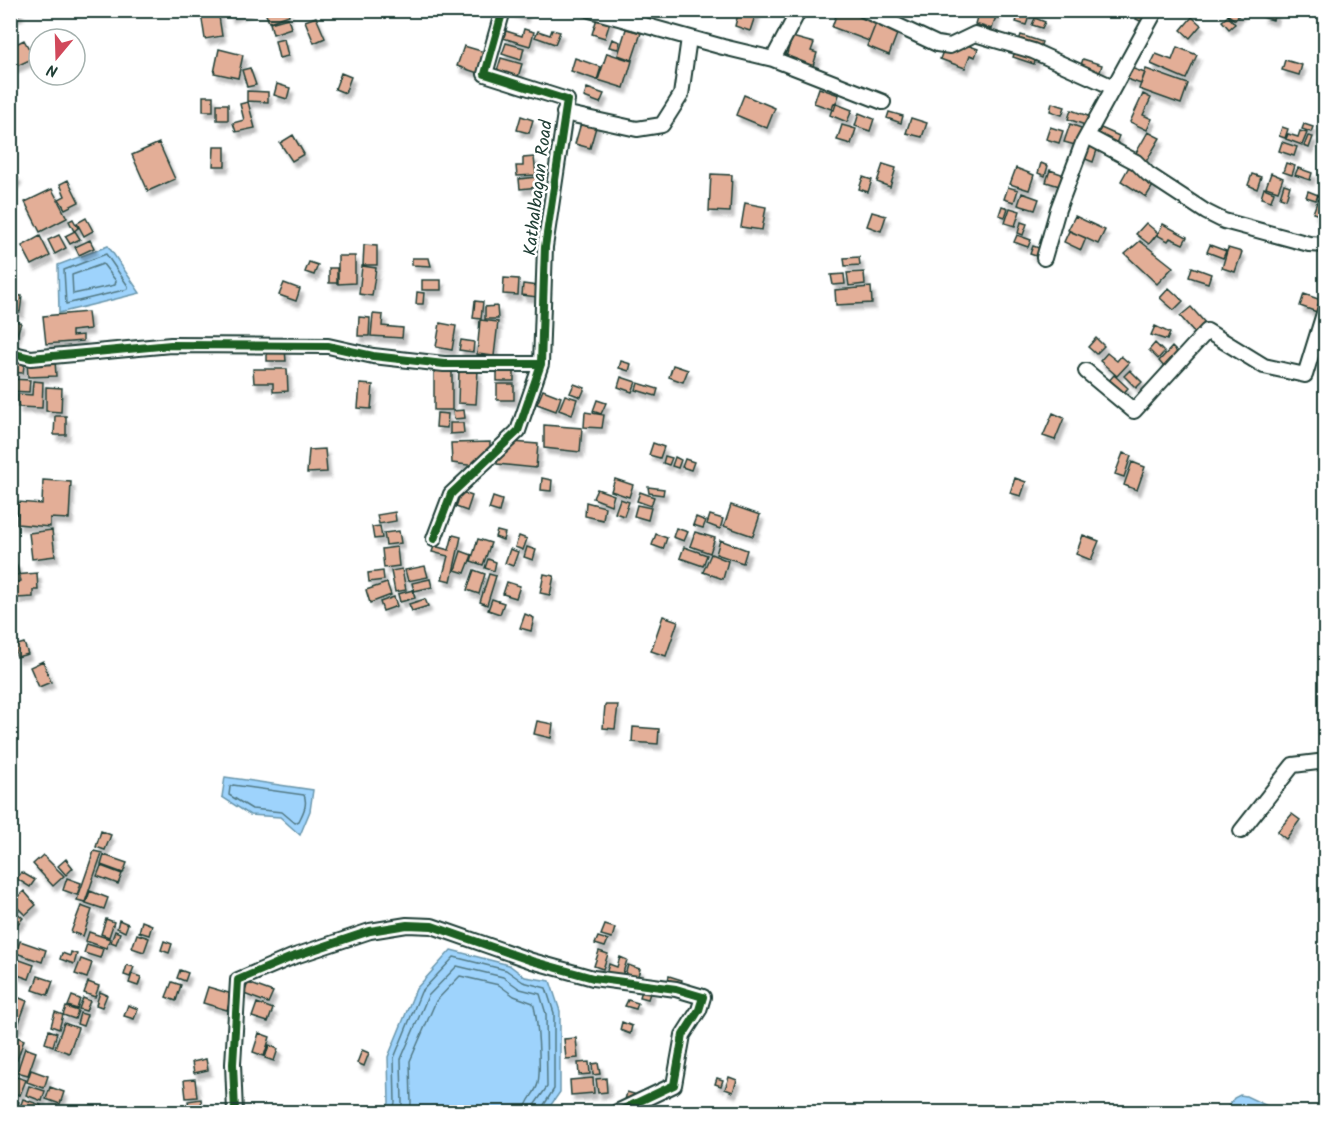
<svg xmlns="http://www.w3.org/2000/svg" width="1336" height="1123" font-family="Kalam,sans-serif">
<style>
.water{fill:#9ed3fc;stroke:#6b97ac;stroke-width:1.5}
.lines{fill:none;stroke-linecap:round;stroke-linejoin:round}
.shore{stroke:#527984;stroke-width:1.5}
.building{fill:#e3ae97;stroke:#1f3d34;stroke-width:1.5;filter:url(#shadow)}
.minor-casing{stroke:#1f3d34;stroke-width:18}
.minor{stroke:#fff;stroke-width:14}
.cycleway-casing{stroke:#fff;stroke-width:11}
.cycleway{stroke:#1b5e20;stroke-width:8}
.labels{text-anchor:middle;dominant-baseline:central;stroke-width:5;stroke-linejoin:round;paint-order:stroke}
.street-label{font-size:18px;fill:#1f3d34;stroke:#fff}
</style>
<defs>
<filter id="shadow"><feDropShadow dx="3.5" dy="5.5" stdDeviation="1.5" flood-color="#0004"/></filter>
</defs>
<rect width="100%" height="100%" fill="#fff"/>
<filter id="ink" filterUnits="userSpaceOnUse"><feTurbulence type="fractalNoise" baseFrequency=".0167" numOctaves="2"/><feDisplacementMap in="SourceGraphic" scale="12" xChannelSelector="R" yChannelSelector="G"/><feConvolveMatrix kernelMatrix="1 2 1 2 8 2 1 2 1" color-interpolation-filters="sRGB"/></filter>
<g filter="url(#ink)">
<path class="water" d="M108,246l32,47 -81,20 -1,-48z
M225,777l88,13 -3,21 -10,24 -20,-18 -30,-2 -28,-18z
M451,950l58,15 16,12 25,4 10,30v81l-14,20h-162l5,-9 -1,-46 28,-68z
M1240,1095l6,1 34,16h-55l9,-14z"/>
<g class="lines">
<path class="shore" d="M106,254l22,32v3l-62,15 -2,-34z
M103,264l13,17 -1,4 -42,9 -1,-19z
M233,785l71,10c4,9 -1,18 -5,26l-4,2 -13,-11 -30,-3 -23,-14 1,-8z
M391,1112l4,-9 -1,-45 27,-66 33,-35 52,13 17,12 23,6 8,25v76l-12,19 -1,4
M399,1112l3,-8 -1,-45 27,-63 29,-30 46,11 17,12 20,5 6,20 1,73 -12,17 -1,8
M409,1112l2,-8 -1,-43 26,-60 24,-25 39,9 15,11 19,7c5,15 8,64 5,80 -2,11 -13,17 -13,29"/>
</g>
<path class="building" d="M10,10h8l2,3 -10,7z
M218,10l4,26 -17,3 -4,-26z
M228,10h21l-19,7z
M269,10h18l2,5 -20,7 -4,-10z
M509,10h17l-2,7z
M612,10h22l-2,8z
M739,10h18l-7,21 -15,-5z
M838,10h35l7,3 -11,28 -37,-14z
M979,10h19l-6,19 -17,-5z
M1020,10l11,1 -5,14 -10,-3z
M1139,10l10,1 -4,12 -9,-4z
M1230,10h13l-8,10 -8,-6z
M1264,10l12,1 -3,9 -11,-3z
M880,13l22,8 -13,34 -22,-9z
M598,15l13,4 -6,19 -13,-4z
M1228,16l7,8 -6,5 -7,-8z
M316,17l9,21 -11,5 -9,-22z
M1192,17l9,8 -11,13 -9,-8z
M288,18l3,10 -18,6 -3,-11z
M1035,18l10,4 -3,6 -10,-3z
M524,29l10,3 -4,14 -27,-8 3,-7 16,5z
M626,29l15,4 -9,27 -14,-5z
M552,30l8,2 -5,12 -20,-7 3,-6 12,4z
M1021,35l21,7 -8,22 -21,-7z
M792,37l22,6 -3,8 6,2 -4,13 -27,-9z
M948,38l30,11 -3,8 -5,-2 -5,13 -25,-9z
M284,39l4,17 -9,2 -4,-17z
M612,39l8,3 -2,7 -9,-2z
M24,40l10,18 -24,11v-22z
M506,43l18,5 -3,12 -19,-6z
M464,46l24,7 -7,21 -24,-8z
M1177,47l20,8 -11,24 -35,-15 5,-10 16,6z
M219,49l24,6 -5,23 -24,-5z
M607,53l25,8 -8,27 -26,-8z
M501,58l21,6 -4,13 -21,-6z
M575,58l26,9 -4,13 -26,-9z
M1083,59l19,6 -3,10 -19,-7z
M1285,60l17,5 -3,10 -17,-5z
M1128,67l17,6 -4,11 -17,-6z
M250,68l6,17 -9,2 -5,-17z
M1146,69l42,15 -7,20 -42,-15z
M341,73l10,4 -6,16 -10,-4z
M277,84l13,4 -3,11 -13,-4z
M587,88l17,6 -4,9 -16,-6z
M819,88l20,7 -5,15 -20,-7z
M247,91l21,1v10l-21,-1z
M1143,94l8,4 -8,17 9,4 -5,11 -17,-8z
M744,95l31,13 -8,20 -31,-13z
M203,96h10v15h-10z
M248,102l7,26 -19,4 -3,-9 11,-3 -4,-16z
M834,103l18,7 -5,12 -17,-7z
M1052,103l13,4 -3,8 -12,-4z
M217,104h11v16h-11z
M1071,110l20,7 -3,9 -20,-7z
M889,112l14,4 -2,7 -14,-5z
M859,113l15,6 -4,12 -15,-5z
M521,116l12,4 -4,13 -12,-3z
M583,116l15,4 -8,28 -15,-4z
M911,118l16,5 -5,14 -16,-4z
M1070,124l14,5 -5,17 -15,-4z
M1304,124l9,3 -2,5 -9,-3z
M842,125l14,4 -5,15 -14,-4z
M1050,127l13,4 -4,12 -13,-4z
M1282,127l6,2 -3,9 -6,-2z
M1101,128l18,8 -4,10 -19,-8z
M1300,131l7,2 -5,12 -16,-6 2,-5 10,3z
M1148,132l12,6 -16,27 -11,-7z
M293,135l11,19 -12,7 -12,-18z
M1308,136l5,1 -4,11 -5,-2z
M1088,140l11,4 -6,18 -10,-4z
M1282,142l15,5 -3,9 -15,-5z
M159,143l16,36 -27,12 -16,-36z
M214,147h11v19h-12z
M534,157l2,18 -19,1 -1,-10h7v-8z
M1041,163l7,3 -3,10 -7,-3z
M1286,163l9,3 -3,9 -9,-3z
M883,164l13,4 -6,19 -13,-5z
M1130,165l26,16 -10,16 -25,-16z
M1016,168l18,7 -5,15 -19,-6z
M1298,168l14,5 -2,7 -15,-5z
M1050,170l17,6 -4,11 -17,-5z
M10,171l8,7 -8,9z
M1271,173l12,5 -5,13 -12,-4z
M711,174l21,1 -2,37 -21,-1z
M1252,174l9,3 -4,12 -9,-4z
M537,177l1,10 -18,2 -1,-10z
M863,177l9,3 -4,12 -9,-3z
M68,180l11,22 -14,7 -6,-10 6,-3 -5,-12z
M1284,184l6,2 -4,13 -6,-2z
M1008,187l10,3 -4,12 -10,-3z
M1264,188l10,4 -3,9 -10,-3z
M52,189l15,29 -27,14 -15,-30z
M1308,191l10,4 -2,5 -10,-3z
M1022,193l17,6 -4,11 -17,-5z
M1317,202l9,3v12l-13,-4z
M745,203l21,4 -4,23 -21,-3z
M1002,206l6,2 -3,9 -6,-2z
M1010,208l10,3 -5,15 -10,-3z
M872,212l14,4 -5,15 -14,-5z
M1075,216l30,14 -7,14 -30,-14z
M86,218l7,13 -9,5 -7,-13z
M73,219l5,9 -4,3 -5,-10z
M1021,222l6,2 -4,11 -5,-2z
M1146,223l12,10 -9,11 -13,-10z
M1163,224l24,13 -4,7 -13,-6 -2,3 -11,-6z
M75,231l5,8 -10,5 -5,-8z
M1069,231l17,7 -5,12 -17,-8z
M59,235l7,13 -11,6 -7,-14z
M1017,235l14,5 -3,7 -14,-5z
M40,236l10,20 -18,9 -10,-19z
M90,240l4,8 -15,7 -4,-8z
M1140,241l33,26 -16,17 -32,-30z
M364,245l13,1v19h-14z
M1210,245l16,6 -3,7 -16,-6z
M1033,246l9,3 -3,8 -9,-3z
M1228,248l14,4 -7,20 -13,-4z
M338,256h17v27l-17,1z
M859,257l1,8 -15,1 -1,-8z
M412,258h17l2,8 -19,-1z
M309,262l9,3 -4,10 -9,-3z
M362,266l14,2 -4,28 -13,-2z
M1192,267l19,7 -3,9 -19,-6z
M329,268h8v15h-8z
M864,272l1,12 -16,2 -2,-13z
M844,274l1,10 -12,1 -2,-10z
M504,278l15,1 -1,16 -15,-1z
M422,280h19v10h-19z
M284,283l16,6 -4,12 -17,-6z
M523,284l15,2 -1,11 -15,-2z
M871,287l1,16 -36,2 -1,-15z
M1169,288l14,13 -9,9 -14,-12z
M417,292l7,1 -1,11h-7z
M1304,294l17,6 -4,12 -17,-6z
M10,295l12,1 -2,16 -10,-1z
M475,301l8,1 -2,17 -8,-1z
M497,306l1,13h-13v-12z
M1191,307l15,17 -11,9 -15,-17z
M88,312l2,17 -18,2v5l11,-1v6l-37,3 -3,-28z
M373,314l10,1 -1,11 21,2 -1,10 -31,-2z
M359,317l11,1 -1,18h-11z
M10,319l11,4 -8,22 -3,-1z
M480,320l18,2 -4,34 -17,-2z
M440,323l16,3 -4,24 -16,-3z
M1155,326l15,7 -3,7 -16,-5z
M1096,338l8,8 -8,8 -8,-7z
M461,340l13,2 -1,10 -14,-2z
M1155,343l9,9 -6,7 -9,-9z
M1172,347l7,7 -14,14 -6,-7z
M267,349h18l1,12h-19z
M1107,353l10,8 4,-5 8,7 -12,13 -17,-15z
M10,357l15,1 -2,15 -13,-1z
M55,360l1,16 -28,1 -1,-16z
M621,361l10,3 -2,7 -10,-3z
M673,365l15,5 -5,12 -14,-5z
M434,368h18v42h-18z
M497,368h17v13h-17z
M253,369h34l1,22 -15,1v-9h-19z
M459,369l19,1 -2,34 -18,-1z
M1130,370l12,12 -6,6 -12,-12z
M1114,375l14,13 -8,9 -14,-13z
M621,377l15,5 -4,10 -14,-5z
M10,379l20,1 -1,12 -19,-1z
M33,381l10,1 -1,26 -24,-1v-13l14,1z
M638,383l20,6 -2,7 -20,-6z
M360,384l13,1 -2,24 -13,-1z
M497,384h17v16h-17z
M574,384l11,4 -4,9 -11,-4z
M46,387l16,1 -1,24 -15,-1z
M543,390l18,7 -5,14 -19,-7z
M565,395l12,4 -5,16 -13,-5z
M597,400l9,3 -5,11 -8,-3z
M464,410l1,8 -11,1 -1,-8z
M585,412l19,3 -2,13 -18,-1z
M437,413l11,1 -1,14 -11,-1z
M1053,413l11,5 -9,22 -12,-4z
M55,416h11v19h-12z
M450,423h13l1,10 -14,1z
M544,425l38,3 -2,24 -36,-4z
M499,441l39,3 -2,24 -39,-4z
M490,442v10l-14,14 -24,-3 -1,-20z
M653,443l11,4 -4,11 -11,-3z
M325,449l2,23 -20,1 2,-23z
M1123,453l8,3 -7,21 -9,-3z
M665,456l7,2 -3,7 -6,-2z
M675,457l6,3 -3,8 -6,-2z
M685,459l9,3 -3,8 -9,-3z
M1132,462l13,5 -8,23 -13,-5z
M542,478l10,2 -1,11 -10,-1z
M1015,478l11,4 -5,14 -11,-3z
M615,479l18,6 -4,12 -18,-6z
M43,480l28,2 -2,37 -19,-1v9l-33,-3 1,-22 24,2z
M648,487l16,2 -1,6 -14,-2z
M597,489l17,6 -3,10 -18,-7z
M461,492l11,4 -5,15 -11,-4z
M640,492l14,5 -3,9 -14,-5z
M493,497l9,3 -3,12 -10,-3z
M620,499l9,3 -5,14 -9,-3z
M13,500l4,14 -7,2v-15z
M586,502l19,5 -2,13 -18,-4z
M637,505l14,3 -3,12 -14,-4z
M731,505l29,10 -7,21 -29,-10z
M395,512l1,9 -17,3 -2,-9z
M710,515l13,4 -3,10 -13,-5z
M696,517l10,4 -3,7 -10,-3z
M380,526l2,12 -8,1 -2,-12z
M676,528l12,4 -4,9 -11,-4z
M52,530l3,26 -23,3 -3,-26z
M399,531l2,12 -15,2 -2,-12z
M497,531l8,2 -2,7 -8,-3z
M695,532l20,6 -5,15 -20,-7z
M656,534l11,4 -4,11 -11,-4z
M453,535l8,2 -10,44 -9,-2 6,-23 -16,-4 2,-6 15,4z
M1083,535l16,6 -8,19 -15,-6z
M519,536l8,3 -4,11 -8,-3z
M478,539l13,4 -8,22 -12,-4z
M720,540l27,10 -4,13 -27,-9z
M397,547l2,19 -15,2 -2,-19z
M527,547l9,3 -3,10 -9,-3z
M684,547l23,8 -4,11 -23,-8z
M510,549l8,3 -5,14 -8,-3z
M461,551l11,4 -7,18 -10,-3z
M711,554l17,7 -5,18 -20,-7z
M488,559l8,3 -2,9 -9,-3z
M16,563l5,18 -11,3 2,-20z
M425,566l3,11 -20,4 -3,-11z
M402,569l4,21 -11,2 -4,-21z
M474,570l11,4 -6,20 -12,-4z
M383,571l1,9 -15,2 -1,-9z
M37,573l1,17h-5v7l-16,1 -2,-23z
M489,574l7,2 -9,29 -7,-3z
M544,574l10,2 -4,19 -10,-2z
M430,579l2,8 -18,4 -2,-8z
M507,582l13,4 -4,12 -13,-4z
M387,583l4,12 -21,8 -4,-13z
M413,590l2,8 -15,4 -2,-8z
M394,597l3,9 -14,5 -3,-9z
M425,599l3,7 -16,5 -3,-7z
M492,599l12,4 -4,11 -12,-4z
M525,614l9,4 -3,13 -11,-3z
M663,616l15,5 -12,35 -15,-5z
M24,643l4,11 -11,3 -3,-11z
M43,661l8,21 -12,5 -9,-20z
M605,705h13l-3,24 -12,-1z
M537,721l16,3 -2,14 -17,-4z
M633,727l26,2 -1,15 -26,-2z
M1292,814l8,6 -14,19 -9,-7z
M101,831l10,4 -6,15 -9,-3z
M94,851l8,2 -17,49 -8,-2z
M43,855l21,21 -11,10 -20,-22z
M104,855l23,8 -4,10 -22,-8z
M66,859l7,9 -7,7 -8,-9z
M101,866l21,8 -4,10 -21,-8z
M21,872l14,8 -5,7 -13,-8z
M67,878l14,5 -4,12 -14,-5z
M24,891l12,14 -11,10 -13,-13z
M90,891l18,7 -4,11 -18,-6z
M10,906l13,12 -8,9 -5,-5z
M81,906l11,4 -9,26 -12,-4z
M106,919l8,3 -5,15 -8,-3z
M119,920l9,4 -3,8 -8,-4z
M142,921l10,4 -3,10 -10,-3z
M605,925l10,3 -3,10 -11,-3z
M115,931l5,2 -4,11 -5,-2z
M89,932l21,7 -4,9 -20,-7z
M137,934l12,4 -5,14 -12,-4z
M598,937l10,3 -3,7 -10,-3z
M20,941l26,9 -4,12 -26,-9z
M164,941l8,3 -3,9 -8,-3z
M87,944l16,5 -3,9 -16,-5z
M599,951l9,3 -5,15 -9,-3z
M71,952l6,2 -3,10 -14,-5 2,-6 8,3z
M620,957l7,3 -6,19 -15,-5 3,-10 8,3z
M17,959l17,6 -5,14 -17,-6z
M81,959l11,4 -5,15 -12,-4z
M127,965l7,2 -4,10 -6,-2z
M628,965l12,4 -3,10 -12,-4z
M180,970l8,3 -3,8 -8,-3z
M132,974l9,3 -3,9 -9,-3z
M38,976l15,5 -5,14 -15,-5z
M669,976l13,4 -2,8 -13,-4z
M88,982l11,4 -4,11 -11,-4z
M172,982l9,3 -5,16 -10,-4z
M248,983l25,9 -5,11 -24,-9z
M208,987l24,7 -5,16 -24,-7z
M643,987l8,3 -3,9 -8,-2z
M100,992l7,3 -5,12 -6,-2z
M10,993l6,2 -4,12 -2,-1z
M72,996l8,3 -3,10 -9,-3z
M17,997l10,4 -10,27 -7,-2v-11z
M83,998l7,3 -4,10 -7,-2z
M628,1000l10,3 -2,6 -11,-3z
M257,1003l16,6 -5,13 -16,-5z
M128,1005l10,4 -4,10 -10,-3z
M66,1007l12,4 -3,8 -12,-4z
M55,1012l8,3 -4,14 -8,-3z
M80,1013l7,2 -4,11 -6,-2z
M622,1022l10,4 -2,8 -10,-4z
M64,1023l14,5 -9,25 -14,-5z
M49,1030l8,3 -4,13 -8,-3z
M259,1033l11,4 -6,19 -11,-4z
M12,1035l12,5 -7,20 -7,-2z
M576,1038l2,20 -12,1 -2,-20z
M269,1045l9,4 -4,12 -9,-3z
M25,1048l11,4 -8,23 -11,-3z
M362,1050l7,3 -5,13 -7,-3z
M206,1059l2,11 -14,3 -2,-11z
M589,1062l1,12 -11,1 -1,-12z
M598,1063l2,11 -7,1 -1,-11z
M31,1070l17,6 -4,12 -17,-6z
M10,1075l16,5 -6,15 -10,-3z
M729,1077l8,3 -4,12 -8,-3z
M593,1078l1,15 -23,2 -1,-15z
M606,1078l1,14 -9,1 -2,-14z
M717,1078l6,2 -2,6 -6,-2z
M195,1079l2,18 -11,1 -2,-18z
M29,1086l16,5 -3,10 -16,-6z
M50,1087l14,5 -4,12 -14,-5z
M627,1092l7,2 -3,11 -7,-1z
M10,1099l9,3 -3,8 -6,-2z
M23,1099l18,6 -2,7h-21z
M201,1099l1,10 -12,2 -2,-10z"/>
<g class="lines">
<g class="minor-casing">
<path id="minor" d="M590,10l133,37 50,12 26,-49
M864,10l73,34 13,2 25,-12 58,17 80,36
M773,59l110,43
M564,113l73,16 25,-4 19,-30 8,-57
M1087,136l49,26 12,12 58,38 18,9 85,23 17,1
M1044,258l14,-49 25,-66 73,-133
M10,353l21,5 140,-13 157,1 45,10 71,8h97
M1086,371l48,40 73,-80 57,35 41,9 21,-68
M434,539l17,-45 67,-63 23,-67 4,-117 22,-147 -82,-26 18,-64
M1241,831l52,-66 33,-4
M235,1112l-2,-48 5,-84 54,-23 78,-26 37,-6 25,1 100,35 61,17 83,11 27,8 -4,13 -16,25 -9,50 -57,27"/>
</g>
<use href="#minor" class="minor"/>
<g class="cycleway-casing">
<path id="cycleway" d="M10,353l21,5 140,-13 157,1 45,10 71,8h97
M434,539l17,-45 67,-63 23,-67 4,-117 22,-147 -82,-26 18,-64
M235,1112l-2,-48 5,-84 54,-23 78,-26 37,-6 25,1 100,35 61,17 83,11 27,8 -4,13 -16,25 -9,50 -57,27"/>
</g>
<use href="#cycleway" class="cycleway"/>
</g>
</g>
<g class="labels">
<g class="street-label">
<text transform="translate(539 188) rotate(-83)">Kathalbagan Road</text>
</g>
</g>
<rect width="1336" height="1123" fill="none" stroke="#fff" stroke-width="36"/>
<rect x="18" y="18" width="1300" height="1087" fill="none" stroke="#1f3d34" stroke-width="2" filter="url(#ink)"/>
<g transform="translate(57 57) rotate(199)"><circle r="28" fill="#ffffff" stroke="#a5b1ae" stroke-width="1.5"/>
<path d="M0-4.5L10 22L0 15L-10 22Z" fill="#d1495b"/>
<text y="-9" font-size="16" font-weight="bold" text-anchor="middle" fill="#1f3d34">N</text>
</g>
</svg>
